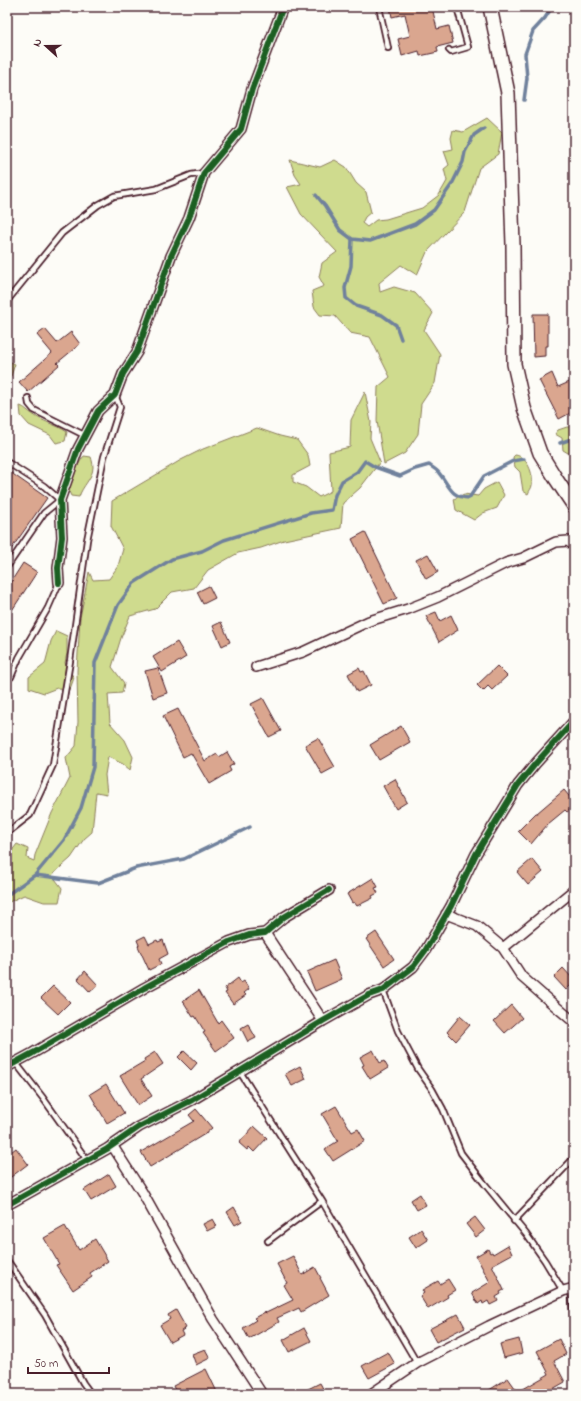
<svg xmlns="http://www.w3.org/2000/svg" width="581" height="1401" font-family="'Indie Flower',sans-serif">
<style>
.green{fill:#cfdb8e;stroke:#8c7d5c}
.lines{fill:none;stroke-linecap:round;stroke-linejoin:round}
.stream{stroke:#70819c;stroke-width:3.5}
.building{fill:#daa68f;stroke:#4a1f2b}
.lane-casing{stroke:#4a1f2b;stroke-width:8}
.street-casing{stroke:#4a1f2b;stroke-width:12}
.secondary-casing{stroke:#4a1f2b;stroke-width:16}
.lane{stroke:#fdfcf7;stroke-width:4.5}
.street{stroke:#fdfcf7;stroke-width:9}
.secondary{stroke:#fdfcf7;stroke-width:13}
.cycleway-casing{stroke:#fdfcf7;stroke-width:8}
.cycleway{stroke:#1b5e20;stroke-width:6}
</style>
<rect width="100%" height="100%" fill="#fdfcf7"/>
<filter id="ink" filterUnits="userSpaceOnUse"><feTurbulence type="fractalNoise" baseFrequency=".025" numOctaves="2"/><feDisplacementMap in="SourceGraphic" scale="8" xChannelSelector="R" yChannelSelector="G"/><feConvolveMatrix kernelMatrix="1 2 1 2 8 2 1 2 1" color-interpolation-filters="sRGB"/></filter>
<g filter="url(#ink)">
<path class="green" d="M487,118l15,14 -4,22 -19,14 -14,44 -38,40 -10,23 -16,-10 -22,18 1,9 14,-5 21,6 18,20 -9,17 16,24 -5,29 -14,21 -3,30 -13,19 -21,11 -7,-43 1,-34 12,-10 -20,-40 -20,-4 -15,-17 -15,-1 -6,-8 -2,-16 12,-5 -5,-9 3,-14 15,-11 -36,-38 -14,-27 14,-3 -6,-9 -5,-15 30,7 15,-7 11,7 10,16 10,9 5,20 -6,5 -3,6 5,4 9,-7 10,-1 36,-11 17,-13 8,-14 -3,-12 5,-4 -5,-14 9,-2 -2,-11 2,-8 10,2z
M11,362l4,2 -4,12 -3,3 -1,-13z
M365,392l6,30 -1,16 10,24 -20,26 -17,15 -2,25 -57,12 -23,8 -23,5 -30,17 -14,18 -22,4 -17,17 -25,7 -9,22 -9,29 12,16 -2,10 -14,1 2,29 15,17 8,17 -3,13 -7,-6 -15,-7 -3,18 2,19 -11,-2 -4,40 -8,7 -13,19 -19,17 10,13 -3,14h-15l-20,-7 -15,7 -2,3v-48l10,-13 11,5 -1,9 7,3 1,-6 17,-42 18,-35 -4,-20 10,-12 2,-24 -1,-51 3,-53 9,-46 4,8 16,-1 9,-13 5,-17 -12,-23 1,-25 69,-41 22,-11 54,-21 23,8 17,4 11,15 2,11 -17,9v7l13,5 13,10 12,-6 -2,-39 21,-5 1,-27z
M20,406c6,2 6,4 11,7 11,9 25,11 36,19l-2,9 -9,2 -6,-8 -21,-10 -8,-9z
M567,427h7v24l-6,2 -5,-3 -1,-12 -7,-4 3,-4z
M515,455c12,1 19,19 17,30 0,3 -3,6 -4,9l-5,-3 -3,-19 -5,-5 -2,-10z
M84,456l7,1c1,3 2,7 2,10 0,11 -11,19 -14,30l-8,-1c-1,-3 -3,-5 -3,-9 1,-5 12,-27 16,-31z
M497,482l7,13 -7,13 -14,5 -9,7 -18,-10 -2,-11 10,-5 14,2 6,-7z
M56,631l11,5v17l-2,10 9,15 -4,11 -13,-1 -13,5 -15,-5v-11l16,-13 6,-23z
M7,648l4,3 2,15 -6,5z"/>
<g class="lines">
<path class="stream" d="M524,100l3,-22 -2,-24 8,-23 12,-13 7,-11
M316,195l9,11 15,24 12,9 18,2 45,-17 19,-14 18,-26 11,-22 2,-10 9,-17 10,-7
M352,239l-1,27 -6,22 1,10 10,8 26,9 14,10 5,14
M560,443l14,-5
M35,875l63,8 38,-15 48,-9 66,-32
M7,895l28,-20 29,-35 17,-32 12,-41 2,-104 23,-58 16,-22 38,-24 30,-8 22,-11 87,-27 21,-3 3,-15 7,-14 15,-9 8,-11 10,6 25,9 15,-7 14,-4c3,2 8,5 10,8 11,13 11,24 30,25l15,-22 29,-15 11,-2"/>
</g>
<path class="building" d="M390,7h42l5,22 12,-3 4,17 -16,4 1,5 -18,4 -1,-5 -17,5 -4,-17 12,-3 -5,-22 -13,3z
M533,314h15v32h-3v10l-11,1z
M45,329l12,14 14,-11 9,12 -23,19 2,2 -31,27 -9,-10 33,-29 -15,-18z
M552,373l6,14 16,-7v31l-15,8 -20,-39z
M7,470l40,28 -40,57z
M365,532l32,66 -13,6 -32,-65z
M428,554l10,18 -12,7 -10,-19z
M23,563l14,9 -30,46v-30z
M209,586l6,12 -12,6 -6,-12z
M436,612l4,9 11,-6 7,15 -19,12 -13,-26z
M221,622l9,20 -8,4 -9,-20z
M177,642l9,15 -24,15 -9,-15z
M497,666l10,10 -15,14 -4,-4 -5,5 -6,-6z
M158,668l9,25 -14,5 -8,-27z
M359,668l2,4 3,-1 7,14 -14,7 -9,-18z
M263,698l18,33 -12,6 -18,-33z
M178,709l27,52 12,-7 2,3 8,-5 7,12 -5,3 2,4 -22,13 -18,-31 -8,4 -20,-41z
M401,726l9,16 -31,18 -9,-15z
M318,738l17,29 -13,7 -17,-29z
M395,779l12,23 -11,7 -13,-23z
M564,790l10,12v5l-7,5 -2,-2 -17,14 -17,20 -13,-13 18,-18h1z
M532,859l11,13 -15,13 -11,-13z
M373,878l5,9 -3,1 3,5 -6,3 1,2 -16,8 -3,-4 -2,1 -5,-9z
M376,932l18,27 -10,7 -18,-27z
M145,936l4,8 8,-4 1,2 5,-2 5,14 -9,5 2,5 -12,6 -11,-24 1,-1 -2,-5z
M334,960l8,19 -27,12 -8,-19z
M563,968l11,12v2l-8,8 -12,-13z
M85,971l13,14 -8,7 -12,-13z
M238,978l3,5 3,-2 5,8 -5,4 2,2 -13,9 -8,-11 2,-1 -2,-4z
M53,986l17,16 -12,12 -17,-16z
M199,990l19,33 3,-3 13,18 -18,13 -13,-18 2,-1 -10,-16 -2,1 -10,-16z
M511,1005l11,13 -17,15 -11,-12z
M460,1016l10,9 -14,16 -9,-9z
M248,1024l8,14 -8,4 -7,-14z
M373,1050l7,13 4,-2 4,7 -18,11 -8,-13 2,-1 -4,-8z
M184,1051l13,12 -6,7 -13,-13z
M155,1052l8,12 -22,15 11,17 -14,9 -18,-29 25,-15 -1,-2z
M300,1066l6,13 -14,7 -7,-12z
M106,1084l18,29 -17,10 -17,-29z
M336,1106l16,26 6,-3 7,12 -32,20 -8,-12 13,-8 -16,-27z
M196,1109l16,19 -7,6 -55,33 -9,-15 53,-31 -5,-6z
M254,1126l13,12 -13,14 -5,-5 -2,3 -8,-7z
M16,1148l12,16 -21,16v-25z
M109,1174l7,12 -25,15 -7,-11z
M420,1194l6,11 -9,5 -6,-10z
M234,1207l8,14 -7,4 -8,-13z
M475,1217l10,13 -9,7 -10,-13z
M213,1219l4,7 -10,5 -4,-7z
M65,1226l14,24 16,-11 13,22 -18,12 2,4 -19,13 -17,-25 3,-1 -15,-26z
M421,1229l7,11 -12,8 -7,-11z
M508,1245l4,9 -20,11 12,25 -4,2 1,2 -5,3 2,4 -8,4 -2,-4 -5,3 -1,-3 -4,3 -6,-11 18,-11 -14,-26 12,-7 2,4 2,-1 1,2z
M293,1256l9,19 13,-8 6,11h-1l9,17 -28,17 -2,-4 -22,10 2,4 -30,17 -6,-11 13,-8 -2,-2 11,-6 1,1 27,-13 -9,-15 3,-2 -10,-19z
M448,1279l7,11 -8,5 1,2 -20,12 -8,-13 4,-3 -2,-3 16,-9 2,3z
M176,1310l10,18 -5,3 2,4 -13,7 -10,-17 10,-6 -2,-4z
M458,1314l7,13 -29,15 -7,-13z
M304,1328l7,13 -22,11 -6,-12z
M519,1339l3,14 -18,5 -4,-14z
M559,1339l7,15 -12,7 11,21 -21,12h-61l25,-16 10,14 31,-18 -12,-23z
M205,1349l5,9 -14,7 -4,-11z
M388,1352l7,12 -26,14 -7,-12z
M206,1369l12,25h-41l-4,-8z
M320,1383l6,11h-28z"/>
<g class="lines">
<g class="lane-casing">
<path id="lane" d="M379,7l9,41
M449,50l2,2 17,-5 -11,-40
M7,301l55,-68 36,-28 16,-9 42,-7 35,-14 13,-2
M28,398l1,6 5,6 52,26
M7,462l37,24 16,14 -16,13 -37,54
M7,679l4,-2 8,-19 29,-50 11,-25
M7,833l23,-18 23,-50 17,-104 17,-121 17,-83 16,-50 -5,-12
M383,990l15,41 20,38 14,20 11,20 18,44 23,30 42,51 19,27 18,30
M15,1062l28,36 44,62
M240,1072l82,129 95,162
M514,1221l60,-63
M268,1241l54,-40
M7,1260l38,55 38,68 8,11
M571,1288l3,33"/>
</g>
<g class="street-casing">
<path id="street" d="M59,583l-1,-15 4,-31 -2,-37 18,-51 20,-38 17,-16 8,-21 14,-22 34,-96 18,-38 15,-45 37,-44 11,-40 31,-82
M256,667l47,-15 66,-31 39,-12 30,-12 68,-34 17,-5 33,-16 12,-1 6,5
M446,914l31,12 26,22 19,29 24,21 28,24
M265,933l58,88
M503,948l71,-58
M7,1067l26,-14 111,-65 85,-46 20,-7 16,-2 19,-16 45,-27
M112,1145l30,47 71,127 49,75
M7,1205l100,-56 32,-22 53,-27 131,-79 46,-26 14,-5 30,-23 12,-16 26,-45 25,-52 42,-69 18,-22 38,-42
M371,1394l46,-31 72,-37 74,-35 11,-3"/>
</g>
<g class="secondary-casing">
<path id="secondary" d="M490,7l18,86 5,152 1,119 10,44 16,45 16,26 18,27"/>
</g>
<use href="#lane" class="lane"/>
<use href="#street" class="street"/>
<use href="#secondary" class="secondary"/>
<g class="cycleway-casing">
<path id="cycleway" d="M59,583l-1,-15 4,-31 -2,-37 18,-51 20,-38 17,-16 8,-21 14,-22 34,-96 18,-38 15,-45 37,-44 11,-40 31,-82
M7,1067l26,-14 111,-65 85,-46 20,-7 16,-2 19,-16 45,-27
M7,1205l100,-56 32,-22 53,-27 131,-79 46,-26 14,-5 30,-23 12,-16 26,-45 25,-52 42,-69 18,-22 38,-42"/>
</g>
<use href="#cycleway" class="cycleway"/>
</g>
</g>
<rect width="581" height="1401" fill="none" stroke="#fdfcf7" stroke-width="24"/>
<rect x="12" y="12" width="557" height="1377" fill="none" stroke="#4a1f2b" stroke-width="1.5" filter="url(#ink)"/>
<g transform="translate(46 46) rotate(291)" stroke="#fdfcf7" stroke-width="3" paint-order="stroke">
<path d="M0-3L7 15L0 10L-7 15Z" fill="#4a1f2b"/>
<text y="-6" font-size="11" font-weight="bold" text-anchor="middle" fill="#4a1f2b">N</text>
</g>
<path d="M28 1367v6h81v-6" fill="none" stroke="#4a1f2b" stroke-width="2"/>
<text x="34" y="1367" font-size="12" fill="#4a1f2b" stroke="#fdfcf7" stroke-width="3" paint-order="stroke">50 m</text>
</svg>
